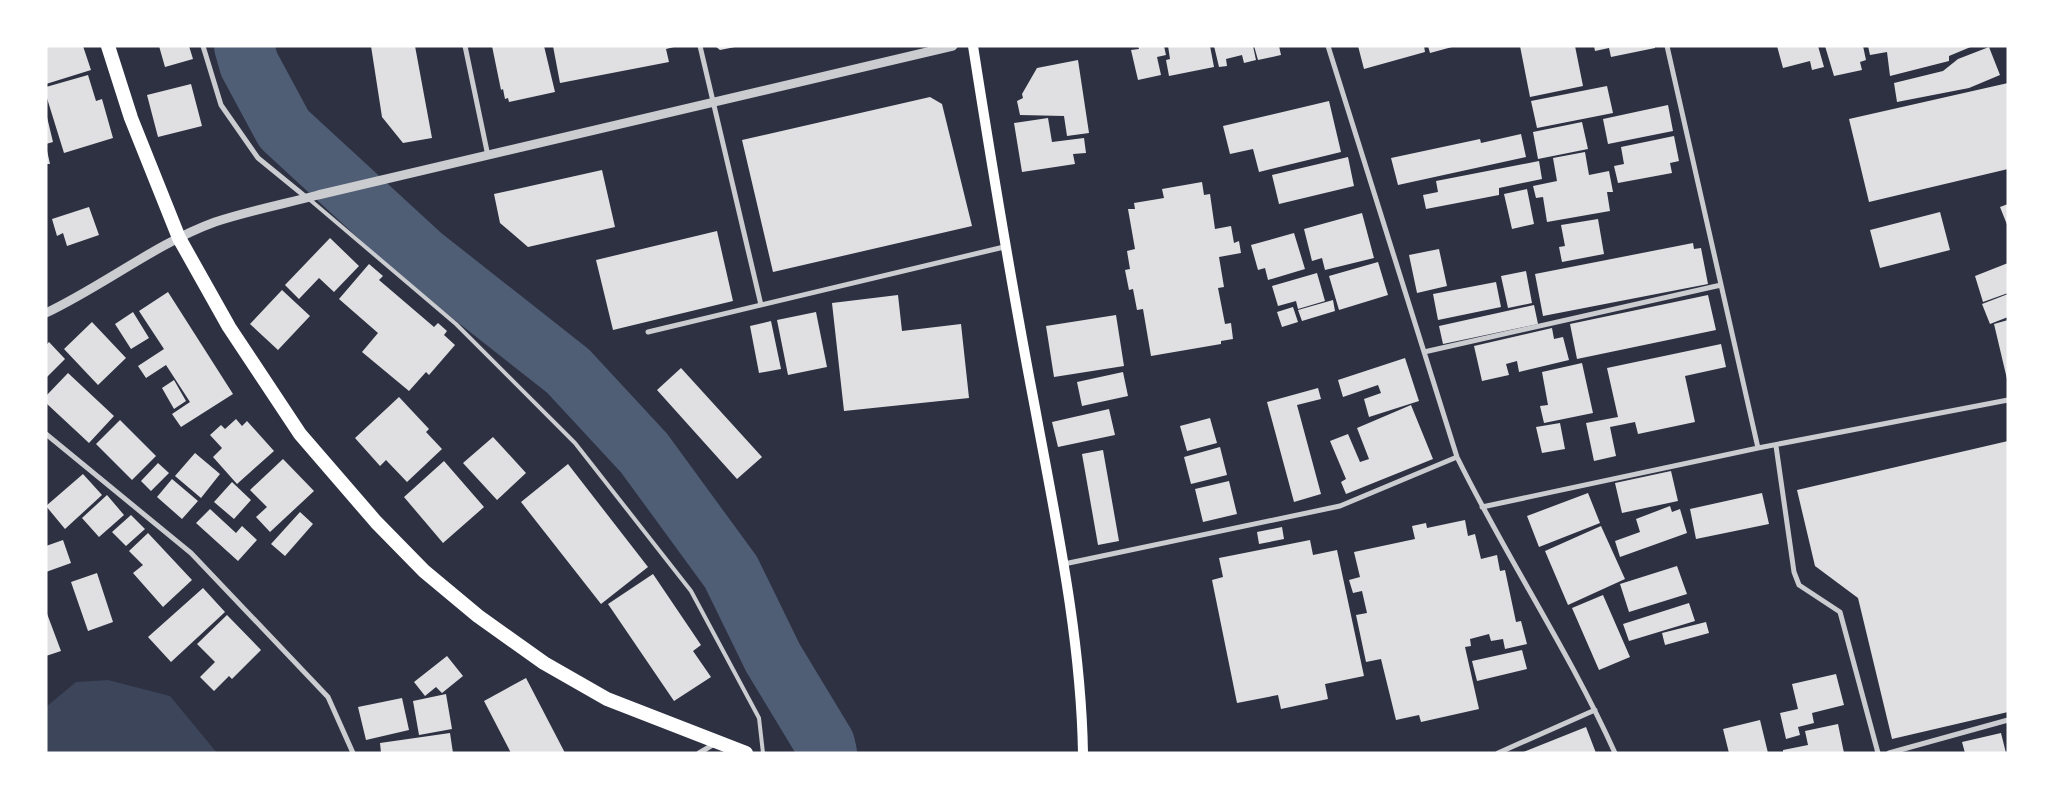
<svg xmlns="http://www.w3.org/2000/svg" width="2054" height="799" font-family="Rubik,sans-serif">
<style>
.green{fill:#3c4559}
.lines{fill:none;stroke-linecap:round;stroke-linejoin:round}
.river{stroke:#4f5d75;stroke-width:60}
.building{fill:#e0e0e3}
.service{stroke:#caccd0;stroke-width:4}
.minor{stroke:#caccd0;stroke-width:5}
.tertiary{stroke:#caccd0;stroke-width:9}
.secondary{stroke:#fff;stroke-width:10}
.trunk{stroke:#fff;stroke-width:14}
</style>
<rect width="100%" height="100%" fill="#2d3142"/>
<path class="green" d="M108,680l62,16 47,57h-171v-46l30,-25z"/>
<g class="lines">
<path class="river" d="M244,46l5,18 35,65 138,127 146,115 76,82 87,119 42,86 52,86 2,9"/>
</g>
<path class="building" d="M46,46h37l8,24 -45,14z
M159,46h30l4,13 -28,8z
M371,46h44l17,92 -29,5 -21,-26z
M492,46h52l11,46 -46,10 -1,-4 -3,1 -2,-10 -2,1z
M553,46h121v1l-8,2 3,13 -109,21z
M715,46h20v1l-15,3z
M1138,46h26l2,9 -9,2 4,18 -23,5 -7,-30 8,-1z
M1168,46h42l4,21 -45,9 -3,-16 4,-1z
M1214,46h39l3,14 -12,3 -2,-8 -16,4 1,7 -8,1z
M1254,46h25l2,9 -23,5z
M1358,46h66l1,6 -61,17z
M1428,46h24v1l-22,6z
M1520,46h55l8,40 -53,11z
M1594,46h61v2l-44,9 -2,-9 -14,3z
M1777,46h41l6,21 -12,3 -2,-9 -27,7z
M1825,46h38l3,14 -6,2 2,8 -28,6z
M1868,46h105l-24,10v5l-59,15 -3,-24 -17,3z
M1989,47l11,28 -31,13 -72,14 -3,-19 49,-12 15,-12z
M1078,60l11,73 -22,3 -3,-20 -44,-1 -3,-14 6,-3 -1,-4 15,-26z
M88,75l8,26 6,-2 11,39 -49,15 -18,-58v-8z
M2008,83v86l-139,33 -20,-83z
M191,84l11,42 -44,11 -11,-42z
M1607,86l6,27 -76,15 -6,-27z
M930,97l12,7 30,122 -199,46 -31,-132z
M1329,101l12,51 -82,20 -6,-23 -23,5 -7,-28z
M1668,105l5,26 -65,13 -5,-25z
M46,113l7,29 -7,2z
M1048,118l4,24 32,-4 2,15 -13,1 2,10 -53,8 -8,-49z
M1582,122l6,27 -50,10 -5,-27z
M1521,134l5,23 -128,28 -7,-27 89,-19 1,4z
M1674,136l5,25 -9,2 2,10 -54,10 -4,-17 10,-2 -3,-17z
M46,146l4,18h-4z
M1585,152l4,23 20,-4 4,21h-6l3,19 -63,11 -4,-25 -7,1 -3,-12 24,-5 -4,-23z
M1348,157l6,29 -75,18 -7,-29z
M1539,161l3,18 -43,9v7l-73,14 -3,-14 15,-3 -2,-11z
M602,170l13,57 -87,20 -28,-24 -6,-29z
M1202,182l2,13 6,-1 5,35 16,-3 3,17 5,-2 2,12 -22,4 5,30 -6,1 7,36 6,-1 2,16 -12,2v3l-70,12 -8,-47 -6,1 -4,-21 -4,1 -4,-20 5,-1 -3,-18 8,-2 -7,-40h7l-1,-6 30,-5 -2,-9z
M1527,189l7,35 -22,5 -8,-35z
M2008,204v23l-8,-20z
M89,207l10,28 -32,11 -4,-13 -6,3 -5,-17z
M1940,212l10,38 -70,18 -10,-38z
M1362,213l12,45 -49,12 -3,-12 -10,3 -8,-32z
M1598,219l6,35 -42,8 -3,-15 6,-1 -4,-21z
M717,231l16,70 -120,29 -17,-70z
M1294,233l11,36 -37,11 -3,-12 -7,2 -7,-25z
M330,238l29,28 -25,26 -15,-14 -20,21 -14,-14z
M1693,243l1,6 7,-1 7,36 -165,32 -8,-42z
M1439,249l8,37 -30,7 -8,-38z
M1378,262l10,33 -49,15 -10,-34z
M2008,263v30l-25,9 -8,-26z
M369,264l14,12 -4,4 55,47 4,-4 9,8 -3,4 11,10 -26,30 -3,-3 -17,19 -47,-39 16,-19 -39,-34z
M1526,271l6,32 -24,5 -7,-32z
M1317,273l8,28 -27,8 -2,-8 -18,5 -6,-20z
M1496,282l5,25 -63,13 -5,-26z
M282,290l28,26 -32,34 -28,-26z
M168,292l65,102 -52,33 -9,-13 18,-12 -24,-37 -20,13 -8,-12 26,-17 -25,-38z
M2008,294v23l-18,7 -8,-20z
M898,295l4,36 59,-7 8,74 -125,13 -12,-108z
M1708,295l8,35 -139,29 -7,-35z
M1333,300l2,11 -33,10 -4,-11z
M1534,305l4,19 -95,20 -4,-18z
M1293,307l5,15 -16,5 -5,-15z
M133,312l16,26 -18,11 -16,-25z
M816,312l11,55 -39,8 -11,-55z
M1116,315l8,51 -70,11 -8,-51z
M2008,320v59h-1l-13,-55z
M771,321l10,48 -22,4 -9,-47z
M92,322l34,36 -28,27 -34,-36z
M1552,328l2,11 9,-2 6,23 -50,12 -2,-11 -11,3 3,11 -27,6 -8,-35z
M49,342l16,17 -19,19v-33z
M1721,344l5,23 -41,9 10,46 -57,12 -3,-12 -25,5 6,29 -22,5 -8,-38 32,-6 -11,-49z
M1405,358l14,43 -50,16 -5,-18 17,-6 -3,-8 -35,12 -5,-17z
M1582,363l11,50 -49,10 -4,-17 8,-1 -6,-33z
M681,368l81,89 -25,22 -80,-89z
M1123,372l5,24 -46,10 -5,-24z
M68,373l46,43 -25,27 -43,-40v-7z
M174,380l12,21 -12,8 -12,-21z
M1318,388l3,11 -24,6 24,89 -27,8 -27,-100z
M399,397l30,32 -3,3 16,17 -35,33 -21,-22 -6,6 -25,-28z
M1411,405l22,54 -87,35 -5,-12 5,-3 -16,-38 18,-7 12,28 9,-3 -12,-31z
M1109,409l6,26 -57,12 -6,-25z
M1210,418l7,25 -30,8 -7,-25z
M236,419l6,7 5,-5 27,30 -37,33 -24,-27 9,-9 -12,-13 11,-10 4,4z
M120,420l36,36 -24,24 -36,-36z
M1560,423l5,26 -23,4 -6,-26z
M493,437l33,36 -29,27 -34,-37z
M2008,441v271l-116,27 -34,-141 -43,-32 -18,-76z
M1220,447l7,28 -36,9 -7,-27z
M1103,450l16,91 -21,4 -16,-91z
M195,453l25,21 -19,24 -26,-22z
M283,459l31,32 -44,41 -14,-15 11,-10 -17,-17z
M444,461l40,46 -41,36 -39,-46z
M158,463l11,10 -18,18 -10,-10z
M568,464l80,103 -47,37 -80,-102z
M1671,471l7,30 -56,12 -7,-30z
M83,474l19,21 -37,34 -19,-23z
M172,479l26,22 -16,18 -25,-22z
M1229,481l8,33 -34,8 -8,-33z
M232,482l19,18 -17,19 -20,-17z
M1588,493l12,30 -61,24 -12,-31z
M1762,493l7,31 -73,15 -6,-30z
M107,495l17,20 -25,22 -17,-19z
M1670,506l2,6 8,-3 7,24 -67,24 -5,-16 25,-9 -4,-13z
M210,509l26,24 6,-7 15,14 -19,21 -42,-38z
M300,512l13,12 -28,32 -14,-12z
M131,515l14,14 -19,17 -14,-14z
M1465,520l3,16 7,-2 6,25 16,-4 3,16 5,-1 11,52 5,-1 6,23 -22,5 -2,-10 -12,2 -2,-7 -19,5 1,7 -6,1 14,62 -58,13 -2,-7 -23,5 -15,-61 -15,3 -10,-47 11,-2 -5,-22 -9,2 -4,-13 11,-3 -6,-25 61,-13 -3,-13 14,-3 1,5z
M1601,526l24,53 -57,26 -23,-54z
M1282,527l2,12 -25,5 -2,-12z
M148,533l44,47 -29,27 -30,-34 10,-8 -14,-14z
M63,540l8,23 -25,9v-26z
M1310,540l3,15 24,-5 27,126 -39,8 3,15 -47,10 -3,-14 -41,8 -25,-123 11,-3 -4,-19z
M1677,566l10,28 -58,18 -9,-28z
M97,573l16,49 -25,9 -17,-49z
M653,574l48,71 -8,6 18,26 -37,24 -66,-97z
M203,588l22,24 -54,50 -23,-25z
M1603,595l27,62 -31,13 -27,-62z
M1689,603l6,18 -66,20 -6,-17z
M46,611l15,40 -15,5z
M227,615l34,35 -29,29 -3,-3 -15,15 -14,-14 15,-15 -18,-18z
M1706,622l3,11 -44,12 -3,-12z
M1522,650l5,19 -50,12 -5,-20z
M447,656l16,20 -21,17 -6,-6 -11,9 -11,-14z
M1836,674l8,31 -32,8 2,10 -16,4 2,8 -14,4 -6,-26 18,-4 -6,-25z
M526,678l39,75h-54l-27,-52z
M446,694l6,35 -33,6 -6,-34z
M402,698l7,32 -43,10 -8,-33z
M1760,720l8,33h-39l-6,-24z
M1838,724l6,29h-61v-3l25,-5 -3,-14z
M1586,727l10,26h-75z
M450,733l3,20h-72l-1,-10z
M2001,733l5,20h-41l-3,-11z"/>
<g class="lines">
<path class="service" d="M309,199l147,125 119,119 116,148 68,127 4,35"/>
<path class="minor" d="M203,46l18,59 37,53 49,40
M465,46l23,110
M700,46l61,259
M1328,46l129,411c49,100 112,194 158,296
M1667,46l91,402
M648,332l356,-85
M1424,352l297,-67
M46,434l145,119 137,144 25,56
M1776,446l18,126 5,13 41,27 38,141
M1482,507l276,-59 250,-48
M1064,564l276,-58 117,-49
M699,753l17,-10
M1498,753l97,-43
M1889,753l119,-33"/>
<path class="tertiary" d="M46,313c57,-27 111,-70 169,-91 33,-11 69,-18 103,-27l635,-149"/>
<path class="secondary" d="M973,46c19,121 39,242 62,362 21,114 46,229 48,345"/>
<path class="trunk" d="M108,46l23,72 48,120 50,89 71,107 76,88 48,49 54,45 66,47 63,36 139,54"/>
</g>
<rect width="2054" height="799" fill="none" stroke="#ffffff" stroke-width="95"/>
</svg>
